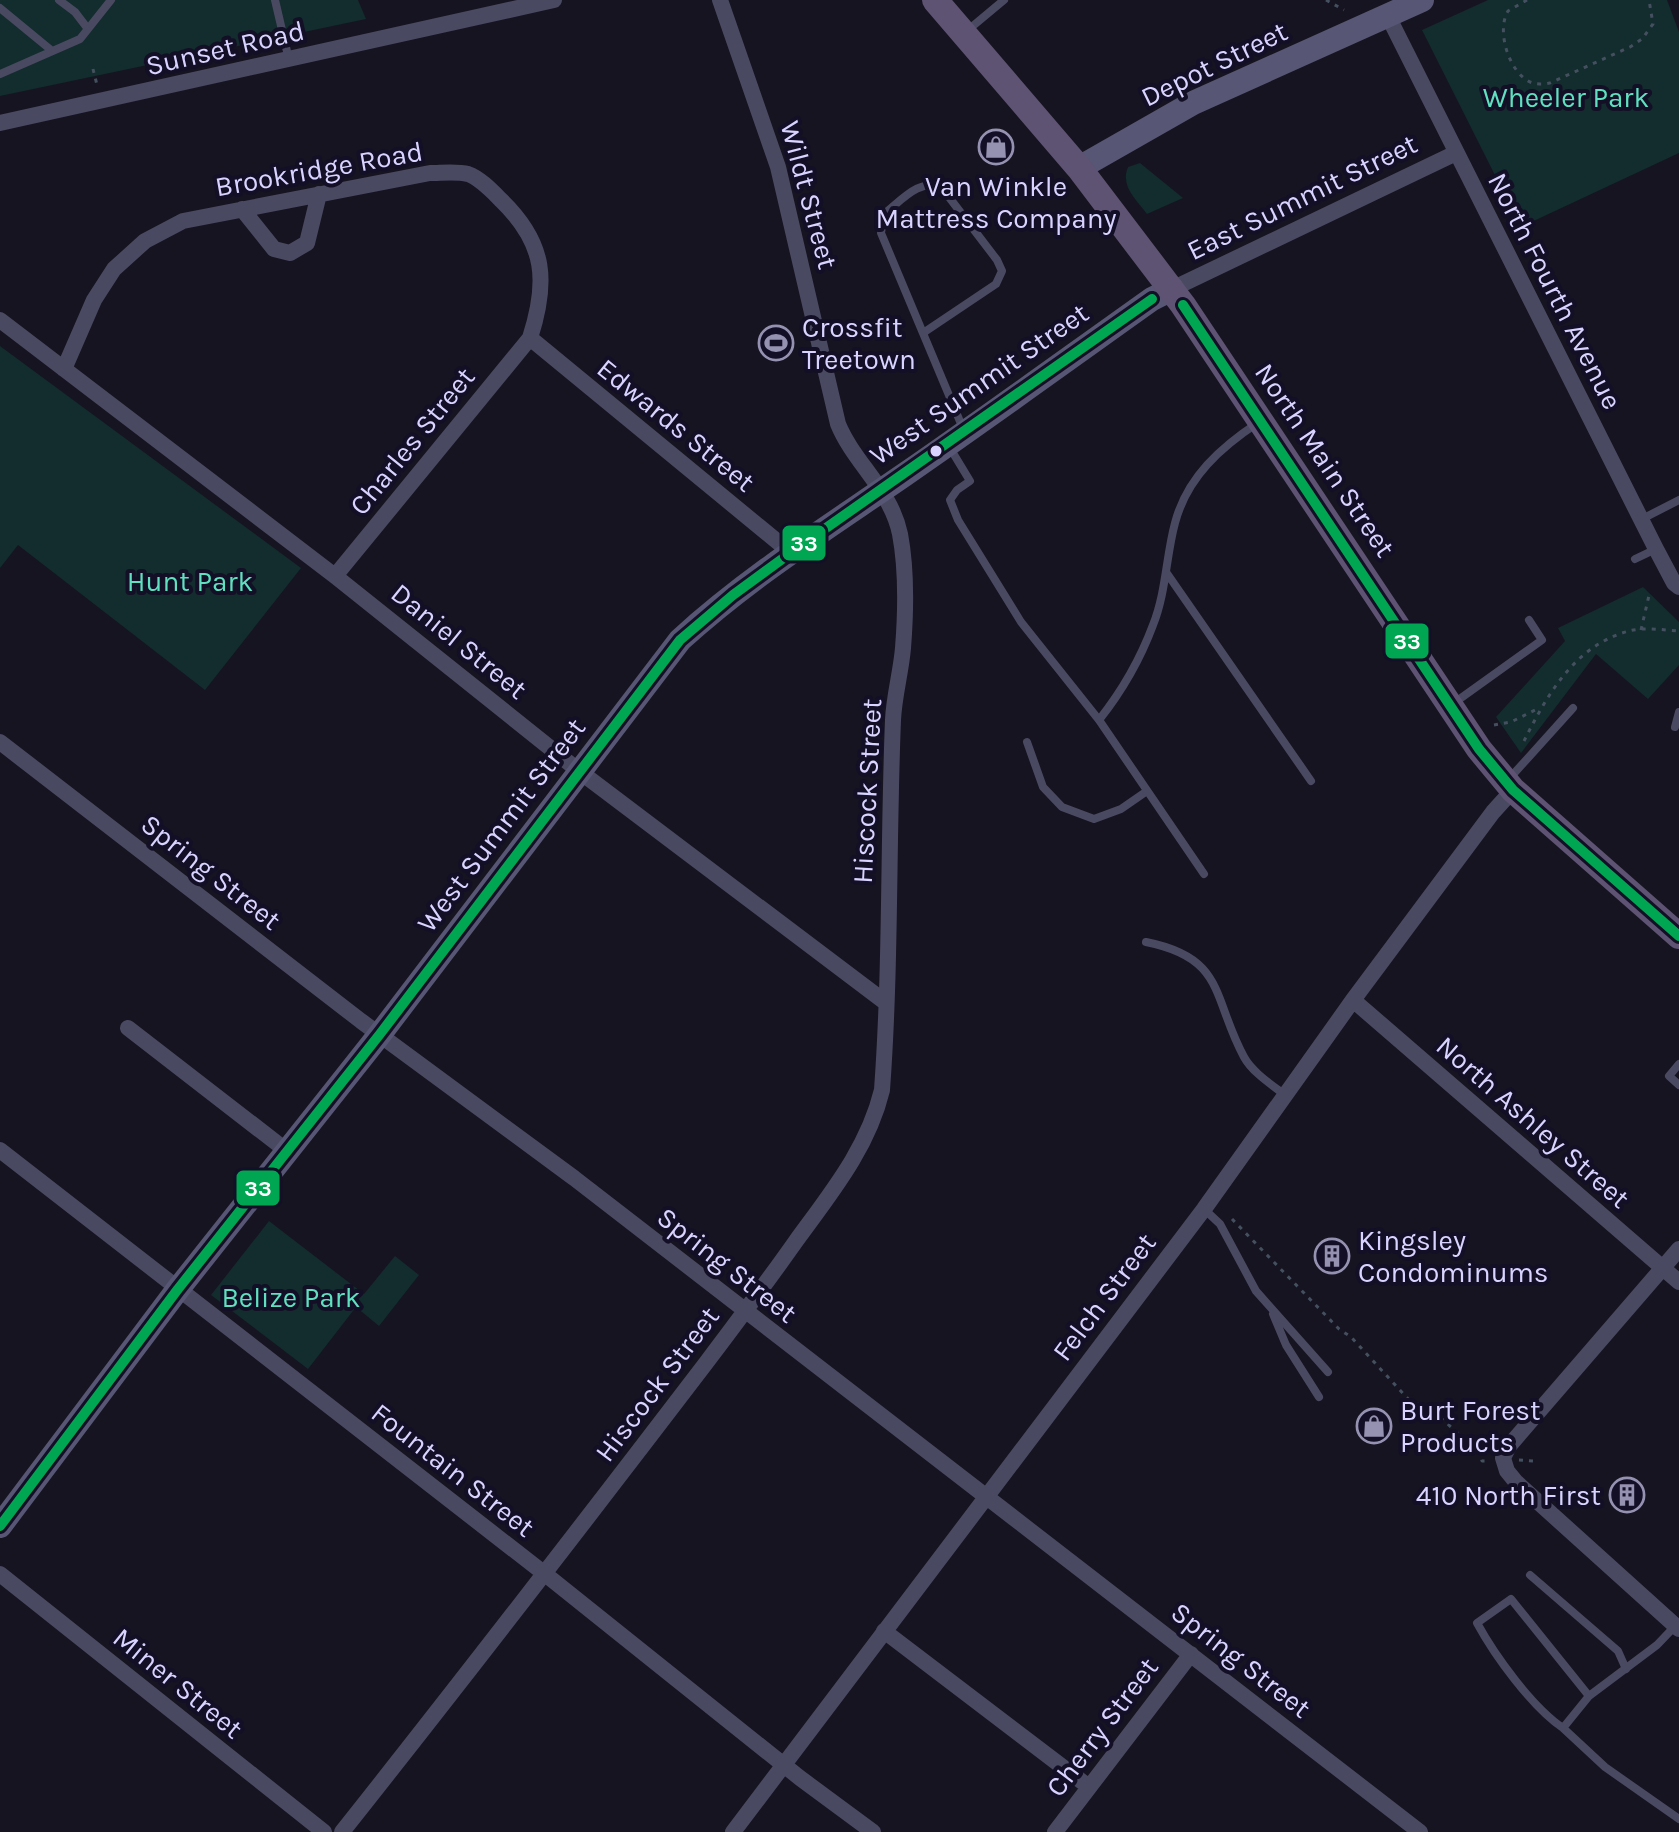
<svg xmlns="http://www.w3.org/2000/svg" width="1679" height="1832" font-family="Karla,sans-serif">
<style>
.green{fill:#132c2d}
.lines{fill:none;stroke-linecap:round;stroke-linejoin:round}
.path{stroke:#44505f;stroke-width:3;stroke-dasharray:4 6;stroke-linecap:butt}
.lane{stroke:#4a4962;stroke-width:8}
.street{stroke:#4a4962;stroke-width:16}
.secondary{stroke:#575674;stroke-width:24}
.primary{stroke:#5e5373;stroke-width:26}
.bus-1-casing{stroke:#130f26;stroke-width:16}
.bus-1{stroke:#00a651;stroke-width:10}
.bus-dot{fill:#d9d4ff;stroke:#130f26;stroke-width:3}
.labels{text-anchor:middle;dominant-baseline:central;stroke-width:8;stroke-linejoin:round;paint-order:stroke}
.street-label{font-size:28px;fill:#d9d4ff;stroke:#130f26}
.park-label{font-size:28px;fill:#5fe0c0;stroke:#130f26}
.poi-label{font-size:28px;fill:#d9d4ff;stroke:#130f26;text-anchor:start}
.line-badge{stroke:#130f26;stroke-width:3}
.badge-label{font-size:22px;text-anchor:middle;font-weight:bold;fill:#fff}
</style>
<rect width="100%" height="100%" fill="#161421"/>
<path class="green" d="M0,0h358l8,19 -366,77z
M1488,0h179l12,32v121l-158,74 -99,-197z
M1140,163l43,35 -36,16c-11,-15 -27,-28 -19,-47z
M0,346l301,222 -96,122 -187,-145 -18,23z
M1643,587l36,35v43l-31,34 -52,-45 -75,99 -25,-36 69,-76 -7,-13z
M269,1221l95,73 31,-38 24,19 -40,51 -23,-19 -48,62 -97,-74z"/>
<g class="lines">
<path class="path" d="M1326,0l18,10
M1527,0l-19,11c-12,20 1,61 22,71 7,3 14,2 20,1l80,-36 12,-8 11,-15 -4,-24
M93,69l4,16
M1641,630l9,-39
M1494,725l17,-3 28,-14
M1524,741c23,-46 51,-96 105,-110 14,-4 35,-1 50,0
M1232,1219l107,110 12,8 59,64 21,8 49,44 2,8h5
M1519,1460l14,1"/>
<path class="lane" d="M59,0l16,12 13,17
M275,0l14,60
M0,8l51,42
M968,30l36,-30
M0,74l80,-35 31,-39
M923,333l73,-49 6,-13 -5,-11 -55,-72c-22,-11 -41,13 -58,26l-3,19 83,198
M950,448l20,33 -13,9 -7,10 8,20 63,102 78,98c23,-29 41,-60 54,-95 13,-32 13,-69 22,-102 12,-46 46,-76 84,-101
M1642,519l37,-19
M1635,559l21,-10
M1166,572l145,209
M1454,703l88,-63 -13,-20
M1099,720l105,154
M1675,727l4,-15
M1027,742l16,45 19,20 32,12 27,-10 26,-18
M1509,779l64,-71
M1146,942c80,16 66,56 98,115 8,15 28,28 41,38
M1679,1064l-10,12 10,9
M1204,1209l16,15 36,67 72,81
M1273,1314l13,31 33,52
M1530,1575l88,76 8,18
M1677,1624l-20,21 -68,51 -26,32 42,39 74,52
M1563,1728c-31,-21 -68,-72 -86,-105l34,-24 78,97"/>
<path class="street" d="M1388,16l268,533 18,34 5,4
M0,123l554,-123
M242,209l32,40 16,4 17,-10 12,-49
M1172,289l284,-136
M0,320l335,256 244,195 306,231
M530,338l260,214
M64,369l30,-69 20,-31 31,-28 38,-20 247,-48c11,0 27,-2 38,1 12,4 25,18 34,27 44,43 46,81 28,137l-195,238
M0,742l361,279 213,157 846,654
M1353,1000l326,282
M128,1028l159,123
M0,1150l545,424 255,204 73,54
M1679,1249l-170,197 -6,12 4,13 9,11 163,147
M0,1574l324,258
M884,1631l205,156
M342,1832c123,-155 244,-312 364,-469 31,-41 61,-81 90,-122 35,-48 72,-93 86,-151 9,-123 6,-247 11,-370 1,-24 8,-48 10,-72 3,-38 4,-77 -3,-114 -9,-44 -46,-71 -62,-110l-60,-257 -58,-167
M733,1832l471,-623 149,-209 140,-188 20,-22
M1055,1832l136,-178"/>
<path class="secondary" d="M1079,168l114,-65 229,-103
M0,1526l178,-237 202,-255 300,-394c69,-63 147,-112 224,-165 84,-58 165,-117 248,-176l20,-10"/>
<path class="primary" d="M935,0l144,168 104,137 296,444 34,41 166,146"/>
<g class="bus-1-casing">
<path id="bus-1" d="M1183,305l296,444 34,41 166,146
M0,1526l178,-237 202,-255 300,-394 53,-45 56,-41 363,-255"/>
</g>
<use href="#bus-1" class="bus-1"/>
</g>
<defs>
<g id="shop-ring" transform="scale(1.8)"><circle r="9.5" fill="#130f26" stroke="#9591b1" stroke-width="1.5"/><path d="M-5-2.5h2.3a2.7 3.5 0 0 1 5.4 0H5L5.5 6h-11ZM-1.5-2.5h3a1.5 2.3 0 0 0-3 0Z" fill="#9591b1"/></g>
<g id="stadium-ring" transform="scale(1.8)"><circle r="9.5" fill="#130f26" stroke="#9591b1" stroke-width="1.5"/><path d="M0-5a6.5 5 0 1 0 0 10a6.5 5 0 1 0 0-10ZM-3.5-1.8h7v3.6h-7Z" fill="#9591b1"/></g>
<g id="building-ring" transform="scale(1.8)"><circle r="9.5" fill="#130f26" stroke="#9591b1" stroke-width="1.5"/><path d="M-4-6H4V6H1V3H-1V6H-4ZM-2.5-4.3h1.7v1.8h-1.7ZM.8-4.3h1.7v1.8H.8ZM-2.5-1h1.7V.8h-1.7ZM.8-1h1.7V.8H.8Z" fill="#9591b1"/></g>
</defs>
<g fill-rule="evenodd">
<use href="#shop-ring" x="996" y="147"/>
<use href="#stadium-ring" x="776" y="343"/>
<use href="#building-ring" x="1332" y="1256"/>
<use href="#shop-ring" x="1374" y="1426"/>
<use href="#building-ring" x="1627" y="1495"/>
</g>
<circle class="bus-dot" cx="936" cy="451" r="7"/>
<g class="labels">
<g class="street-label">
<text transform="translate(225 48) rotate(-13)">Sunset Road</text>
<text transform="translate(1214 64) rotate(-26)">Depot Street</text>
<text transform="translate(319 169) rotate(-10)">Brookridge Road</text>
<text transform="translate(809 195) rotate(75)">Wildt Street</text>
<text transform="translate(1302 197) rotate(-26)">East Summit Street</text>
<text transform="translate(1555 291) rotate(63)">North Fourth Avenue</text>
<text transform="translate(979 384) rotate(-35)">West Summit Street</text>
<text transform="translate(676 425) rotate(39)">Edwards Street</text>
<text transform="translate(412 441) rotate(-51)">Charles Street</text>
<text transform="translate(1325 460) rotate(56)">North Main Street</text>
<text transform="translate(459 641) rotate(39)">Daniel Street</text>
<text transform="translate(867 791) rotate(-87)">Hiscock Street</text>
<text transform="translate(501 825) rotate(-53)">West Summit Street</text>
<text transform="translate(211 872) rotate(38)">Spring Street</text>
<text transform="translate(1533 1122) rotate(41)">North Ashley Street</text>
<text transform="translate(727 1265) rotate(38)">Spring Street</text>
<text transform="translate(1104 1297) rotate(-53)">Felch Street</text>
<text transform="translate(657 1384) rotate(-53)">Hiscock Street</text>
<text transform="translate(453 1470) rotate(38)">Fountain Street</text>
<text transform="translate(1241 1660) rotate(38)">Spring Street</text>
<text transform="translate(178 1683) rotate(39)">Miner Street</text>
<text transform="translate(1102 1727) rotate(-53)">Cherry Street</text>
</g>
<g class="park-label">
<text x="1566" y="97">Wheeler Park</text>
<text x="190" y="581">Hunt Park</text>
<text x="291" y="1297">Belize Park</text>
</g>
<g class="poi-label">
<text x="996" y="186" text-anchor="middle">Van Winkle<tspan x="996" dy="32">Mattress Company</tspan></text>
<text x="802" y="327">Crossfit<tspan x="802" dy="32">Treetown</tspan></text>
<text x="1358" y="1240">Kingsley<tspan x="1358" dy="32">Condominums</tspan></text>
<text x="1400" y="1410">Burt Forest<tspan x="1400" dy="32">Products</tspan></text>
<text x="1601" y="1495" text-anchor="end">410 North First</text>
</g>
</g>
<g class="line-badge">
<rect x="781" y="524" width="46" height="38" rx="8" fill="#00a651"/>
<rect x="1384" y="622" width="46" height="38" rx="8" fill="#00a651"/>
<rect x="235" y="1169" width="46" height="38" rx="8" fill="#00a651"/>
</g>
<g class="badge-label">
<text x="804" y="551">33</text>
<text x="1407" y="649">33</text>
<text x="258" y="1196">33</text>
</g>
</svg>
